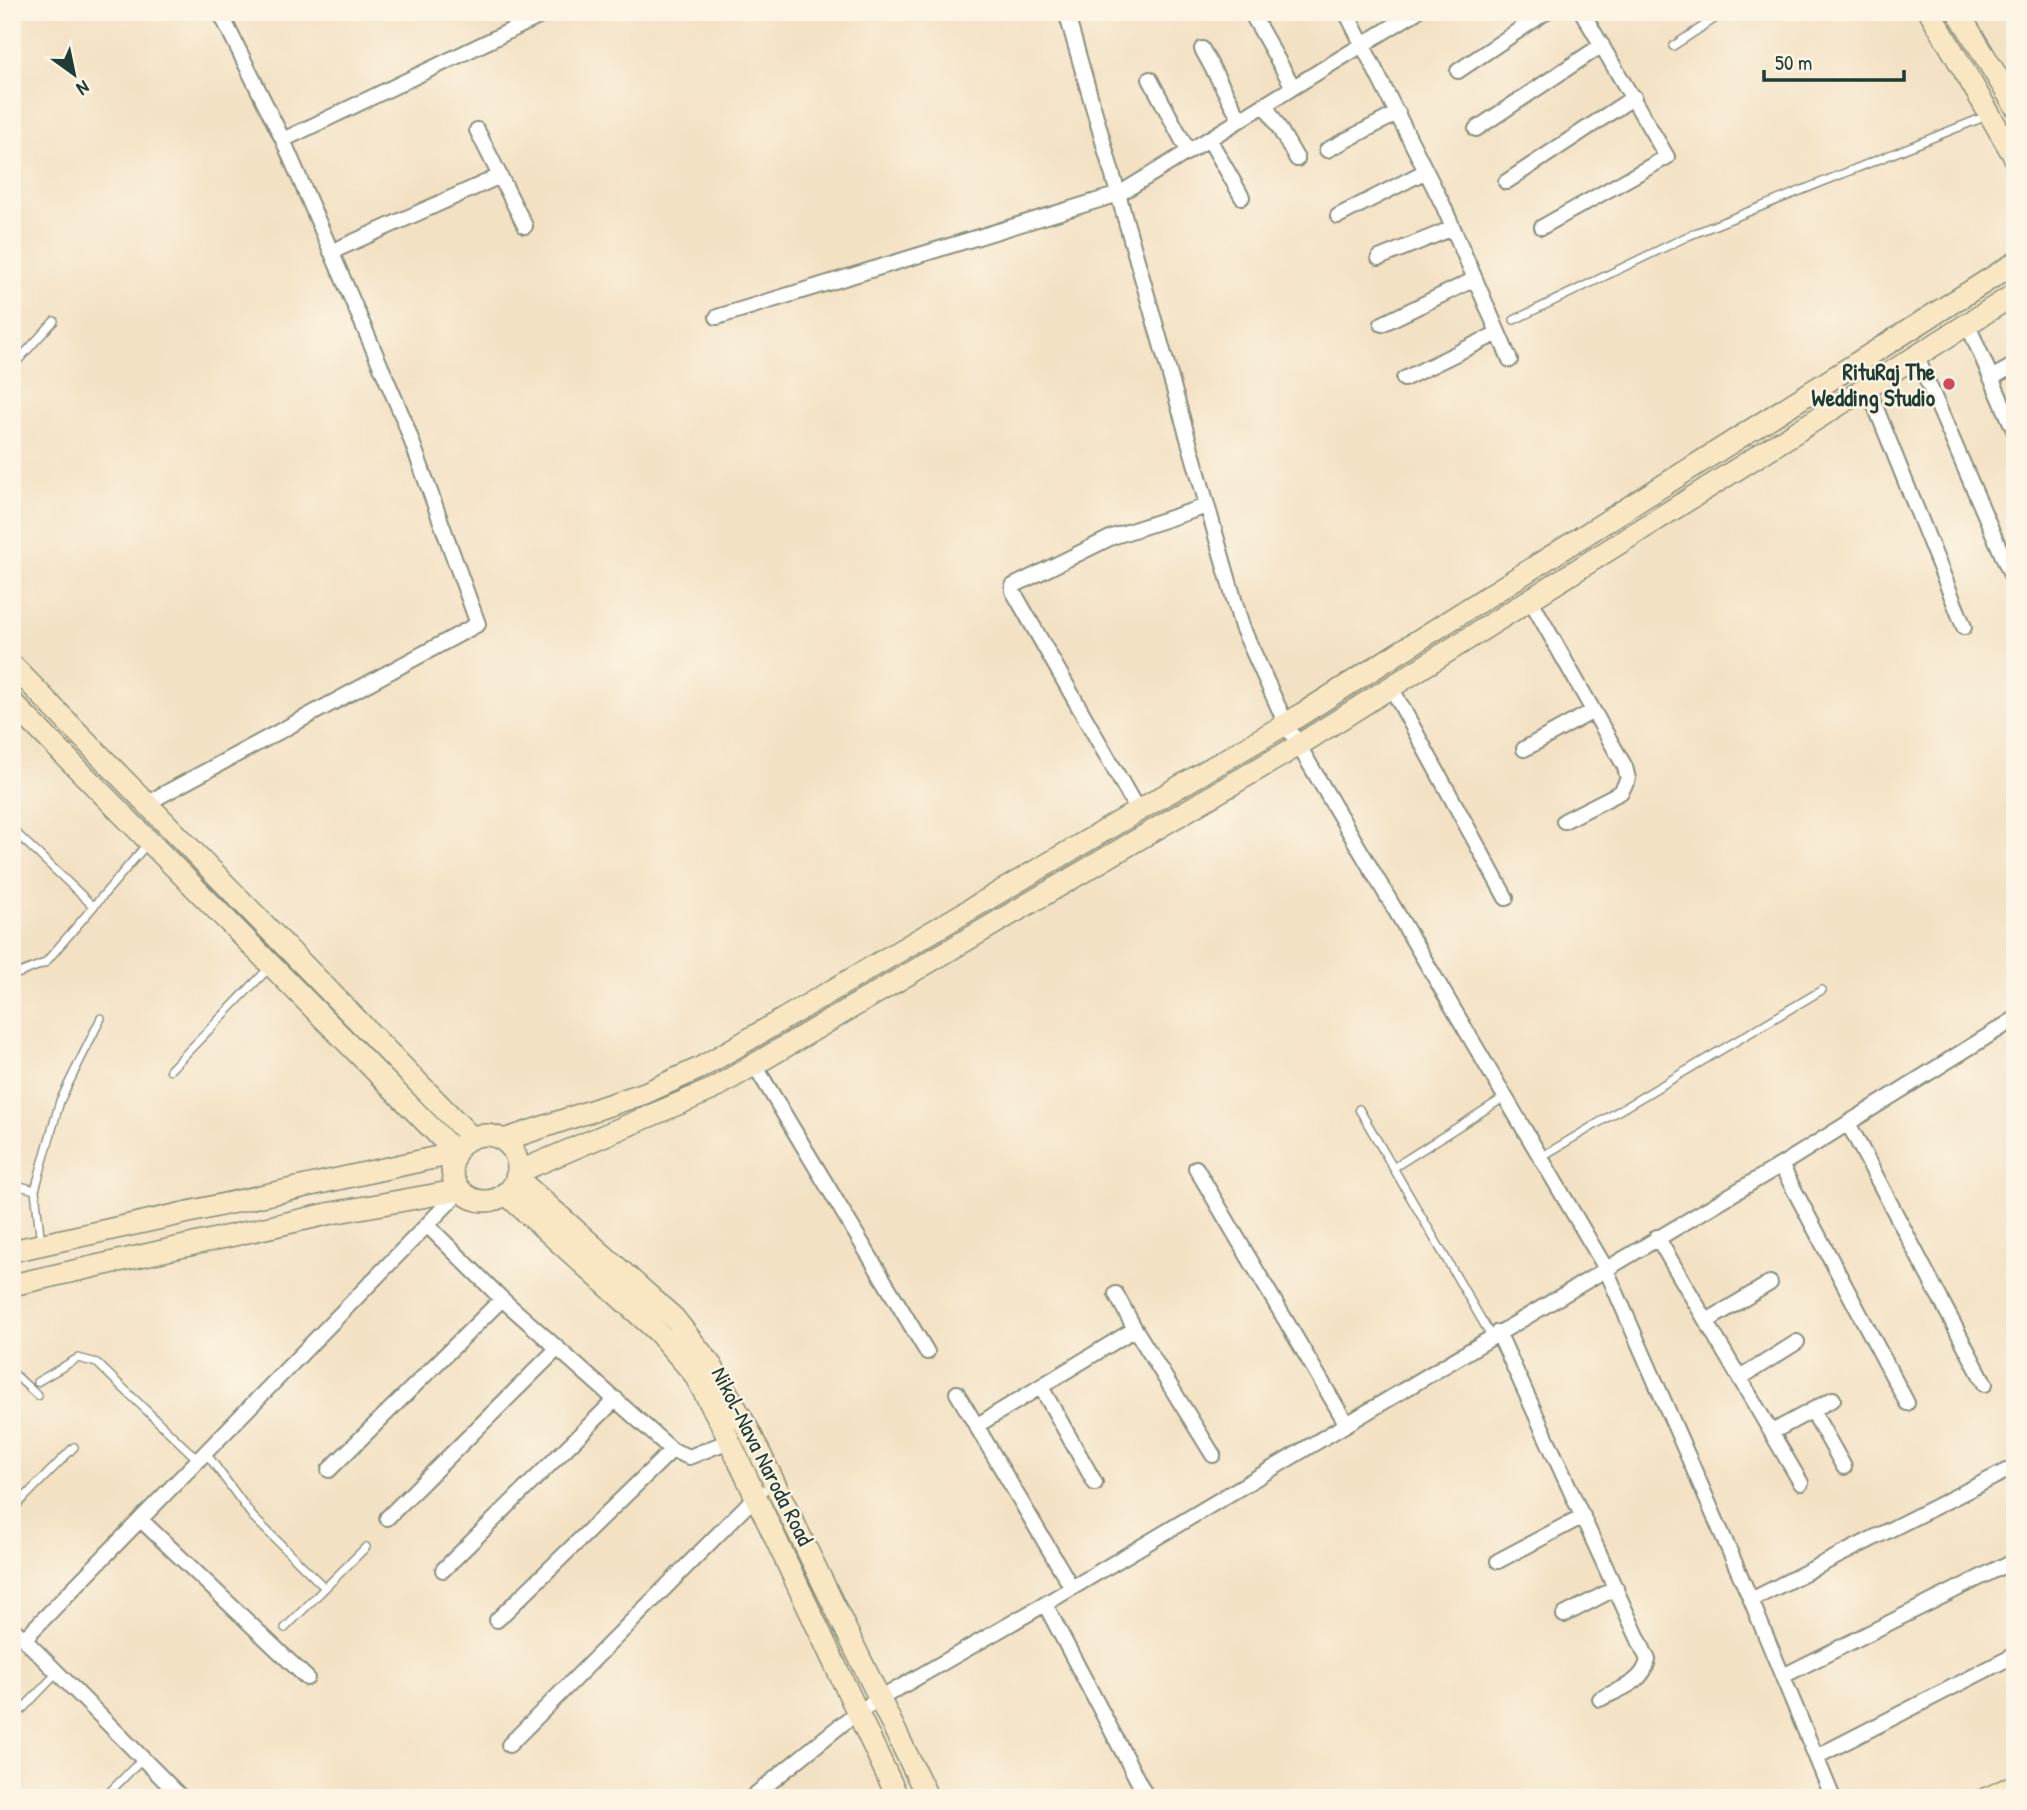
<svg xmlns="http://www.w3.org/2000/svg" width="2027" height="1810" font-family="'Patrick Hand',sans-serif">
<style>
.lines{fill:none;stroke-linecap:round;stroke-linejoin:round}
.lane-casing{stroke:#898f7c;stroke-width:10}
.street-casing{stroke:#898f7c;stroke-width:18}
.secondary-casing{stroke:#898f7c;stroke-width:24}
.lane{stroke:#fff;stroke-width:7}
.street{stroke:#fff;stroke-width:14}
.secondary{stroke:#f9e7c3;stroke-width:21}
.poi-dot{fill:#d1495b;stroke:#fcf5e5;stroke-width:2.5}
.labels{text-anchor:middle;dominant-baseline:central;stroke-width:5;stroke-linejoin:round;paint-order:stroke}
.poi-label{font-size:23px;font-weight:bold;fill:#1f3d34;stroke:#fcf5e5;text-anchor:end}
.street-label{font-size:23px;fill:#1f3d34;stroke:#fcf5e5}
</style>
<rect width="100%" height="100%" fill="#fcf5e5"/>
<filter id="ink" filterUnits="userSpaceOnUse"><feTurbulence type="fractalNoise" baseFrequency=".0143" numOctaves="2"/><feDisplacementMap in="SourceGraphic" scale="14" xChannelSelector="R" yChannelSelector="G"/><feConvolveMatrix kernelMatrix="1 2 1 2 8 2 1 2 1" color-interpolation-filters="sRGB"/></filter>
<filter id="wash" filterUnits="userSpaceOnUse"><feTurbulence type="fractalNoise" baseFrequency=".00686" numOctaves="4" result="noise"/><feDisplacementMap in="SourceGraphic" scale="28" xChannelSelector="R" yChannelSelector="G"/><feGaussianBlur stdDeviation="1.57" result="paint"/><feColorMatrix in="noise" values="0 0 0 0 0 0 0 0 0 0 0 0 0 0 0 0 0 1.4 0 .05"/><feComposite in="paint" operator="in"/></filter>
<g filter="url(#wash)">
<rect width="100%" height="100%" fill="#f3e1c3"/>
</g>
<g filter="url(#ink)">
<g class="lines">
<g class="lane-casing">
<path id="lane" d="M1673,46l52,-34
M1514,320l174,-84 301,-121
M12,367l42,-46
M12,829l81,77
M12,976l33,-13 103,-120
M170,1070l100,-103
M1359,1109l132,227
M1541,1157l281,-167
M1393,1168l112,-71
M12,1184l23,6
M41,1244l-6,-54 25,-89 41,-83
M12,1372l26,24
M37,1382l41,-24 19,5 101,97
M206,1453l47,64 72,71
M12,1510l62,-63
M285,1628l81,-81
M12,1720l45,-47
M104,1798l39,-40"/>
</g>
<g class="street-casing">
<path id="street" d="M220,12l63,128 266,-128
M1066,12l176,615 44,97 319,543 146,333 82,198
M1346,12l97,193 67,155
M1253,16l40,71
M1202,49l38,70
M1458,71l88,-59
M1150,79l38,72
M1265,104l32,55
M1476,129l126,-84
M477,130l48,96
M1209,139l33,58
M1327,150l71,-37
M1506,182l128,-85
M1338,216l88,-45
M1542,227l125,-70 -85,-145
M331,252l169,-76
M1379,258l74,-30
M717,317l402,-123 297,-182
M1967,323l48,109
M1382,324l93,-45
M1916,355l95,220
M1991,378l24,-13
M1404,379l94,-46
M1867,386l97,241
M1530,599l95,168 3,12 -7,13 -57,29
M1391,687l115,211
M1524,749l69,-38
M149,802l329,-178 -74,-204 -121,-280
M1138,811l-125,-220v-5l99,-49 95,-31
M754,1064l173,288
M1848,1123l137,261
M1781,1165l126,238
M1196,1168l150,255
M427,1225l75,74 170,151 -175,170
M1657,1237l144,246
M1707,1321l63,-38
M1135,1329l78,126
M1498,1332l150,328c-5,23 -28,29 -48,39
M1740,1378l57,-36
M1041,1387l54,96
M957,1393l115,195
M1812,1410l32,57
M976,1426l159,-97 -19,-35
M1772,1432l61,-33
M672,1450l17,7 40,-16
M329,1470l173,-171
M387,1518l171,-170
M141,1520l166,158
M1498,1561l85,-45
M443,1570l173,-171
M1751,1600l255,-129
M1045,1604l102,194
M1564,1615l52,-27
M12,1628l12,11
M1783,1676l232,-116
M509,1745l251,-253
M1816,1757l199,-102
M182,1798l-158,-159 436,-448
M751,1798l106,-86 188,-108 736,-439 234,-146"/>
</g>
<g class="secondary-casing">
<path id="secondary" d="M1930,12l85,146
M1958,12l57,94
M12,665l460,473
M12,702l444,451
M452 1168a33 33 0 1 1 66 0a33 33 0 1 1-66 0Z
M504,1140l141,-47 55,-25 586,-344 729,-461
M518,1172l193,-82 588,-345 716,-451
M516,1177l158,141 37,47 37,64 180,369
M505,1193l152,138 37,43 27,49 177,375
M12,1251l444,-98
M12,1285l320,-72 129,-23
M1988,1798l27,-13"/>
</g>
<use href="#lane" class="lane"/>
<use href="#street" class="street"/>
<use href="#secondary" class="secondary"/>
</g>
</g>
<circle class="poi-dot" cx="1949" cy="384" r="7"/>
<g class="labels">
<g class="poi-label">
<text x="1935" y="371">RituRaj The<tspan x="1935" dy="26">Wedding Studio</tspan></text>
</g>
<g class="street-label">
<text transform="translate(763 1456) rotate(63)">Nikol-Nava Naroda Road</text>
</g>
</g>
<rect width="2027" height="1810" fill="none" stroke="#fcf5e5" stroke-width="42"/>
<g transform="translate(74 74) rotate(147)" stroke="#fcf5e5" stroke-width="5" paint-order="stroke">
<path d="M0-5L12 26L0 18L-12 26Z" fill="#1f3d34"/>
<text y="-10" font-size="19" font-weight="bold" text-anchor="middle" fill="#1f3d34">N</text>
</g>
<path d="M1764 70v10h140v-10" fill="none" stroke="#1f3d34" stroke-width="3.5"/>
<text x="1775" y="70" font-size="21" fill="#1f3d34" stroke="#fcf5e5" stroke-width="5" paint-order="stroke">50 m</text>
</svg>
